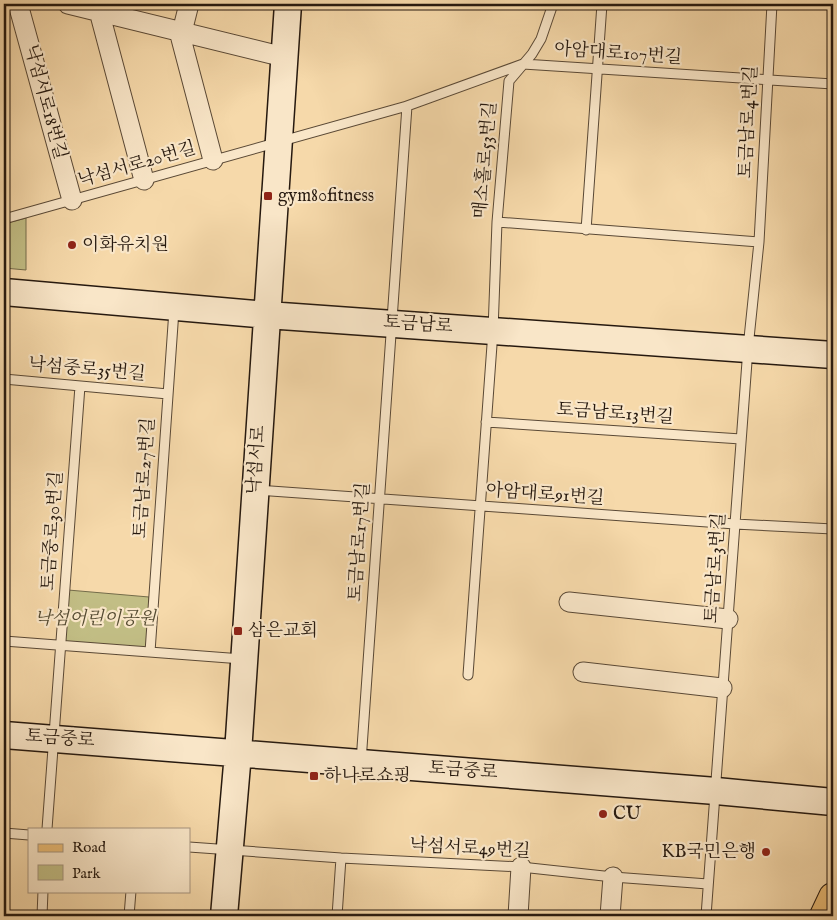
<svg xmlns="http://www.w3.org/2000/svg" width="837" height="920" font-family="'IM FELL English','Noto Serif KR',serif">
<style>
.green{fill:#c2be85;stroke:#746c4a}
.lines{fill:none;stroke-linecap:round;stroke-linejoin:round}
.lane-casing{stroke:#5a4936;stroke-width:11}
.street-casing{stroke:#5a4936;stroke-width:21}
.secondary-casing{stroke:#26190f;stroke-width:29}
.primary-casing{stroke:#26190f;stroke-width:30}
.lane{stroke:#f9e6c8;stroke-width:9}
.street{stroke:#f9e6c8;stroke-width:19}
.secondary{stroke:#f9e6c8;stroke-width:26}
.primary{stroke:#ebbc75;stroke-width:28}
.poi-dot{fill:#8f2418;stroke:#f9e6c8;stroke-width:2}
.labels{text-anchor:middle;dominant-baseline:central;stroke-width:4.5;stroke-linejoin:round;paint-order:stroke}
.street-label{font-size:18px;fill:#26190f;stroke:#f9e6c8}
.poi-label{font-size:18px;fill:#26190f;stroke:#f9e6c8;text-anchor:start}
.park-label{font-size:18px;font-style:italic;fill:#554b32;stroke:#f9e6c8}
</style>
<rect width="100%" height="100%" fill="#f6d9aa"/>
<filter id="stains"><feTurbulence type="fractalNoise" baseFrequency=".004" numOctaves="4"/><feColorMatrix values="0 0 0 0 .2 0 0 0 0 .09 0 0 0 0 .02 0 0 0 .5 -.17"/></filter>
<radialGradient id="worn" r=".72"><stop offset=".6" stop-color="#630" stop-opacity="0"/><stop offset="1" stop-color="#630" stop-opacity=".3"/></radialGradient>
<path class="green" d="M26,218v52l-22,-2v-44z
M68,590l81,7 -2,51 -83,-5z"/>
<g class="lines">
<g class="lane-casing">
<path id="lane" d="M4,219l403,-113 116,-42 310,20
M497,222l262,20
M586,230l16,-226
M4,379l164,15
M486,422l255,17
M257,490l478,34 98,5
M4,641l238,18
M150,652l24,-342
M468,675l25,-344 4,-109 12,-141 23,-27 9,-15 12,-35
M361,762l46,-656
M47,829l33,-443
M4,833l25,2
M189,847l152,11 180,9 92,10 95,7
M42,916l1,-25
M129,916l2,-25
M337,916l4,-58
M706,916l42,-568 11,-106 13,-238"/>
</g>
<g class="street-casing">
<path id="street" d="M18,4l54,196
M68,4l216,53
M99,11l45,169
M179,31l34,129
M182,32l7,-28
M569,602l159,17
M583,672l139,16
M518,916l3,-49
M610,916l3,-39"/>
</g>
<g class="secondary-casing">
<path id="secondary" d="M4,292l263,23 566,40
M4,735l712,56 117,11
M224,916l14,-163 50,-749"/>
</g>
<g class="primary-casing">
<path id="primary" d="M824,916l9,-19"/>
</g>
<use href="#lane" class="lane"/>
<use href="#street" class="street"/>
<use href="#secondary" class="secondary"/>
<use href="#primary" class="primary"/>
</g>
<g class="poi-dot">
<rect x="263" y="191" width="10" height="10" rx="2.5"/>
<circle cx="72" cy="245" r="5"/>
<rect x="233" y="626" width="10" height="10" rx="2.5"/>
<rect x="309" y="771" width="10" height="10" rx="2.5"/>
<circle cx="603" cy="814" r="5"/>
<circle cx="766" cy="852" r="5"/>
</g>
<g class="labels">
<g class="street-label">
<text transform="translate(618 54) rotate(4)">아암대로107번길</text>
<text transform="translate(45 102) rotate(75)">낙섬서로18번길</text>
<text transform="translate(749 122) rotate(-87)">토금남로4번길</text>
<text transform="translate(486 160) rotate(-85)">매소홀로53번길</text>
<text transform="translate(137 165) rotate(-16)">낙섬서로20번길</text>
<text transform="translate(418 325) rotate(4)">토금남로</text>
<text transform="translate(87 370) rotate(5)">낙섬중로35번길</text>
<text transform="translate(615 414) rotate(4)">토금남로13번길</text>
<text transform="translate(257 460) rotate(-86)">낙섬서로</text>
<text transform="translate(145 478) rotate(-86)">토금남로27번길</text>
<text transform="translate(545 495) rotate(4)">아암대로91번길</text>
<text transform="translate(53 531) rotate(-86)">토금중로30번길</text>
<text transform="translate(360 542) rotate(-86)">토금남로17번길</text>
<text transform="translate(716 568) rotate(-86)">토금남로3번길</text>
<text transform="translate(60 739) rotate(4)">토금중로</text>
<text transform="translate(463 771) rotate(4)">토금중로</text>
<text transform="translate(470 849) rotate(3)">낙섬서로49번길</text>
</g>
<g class="poi-label">
<text x="278" y="196">gym80fitness</text>
<text x="82" y="245">이화유치원</text>
<text x="248" y="631">삼은교회</text>
<text x="324" y="776">하나로쇼핑</text>
<text x="613" y="814">CU</text>
<text x="756" y="852" text-anchor="end">KB국민은행</text>
</g>
<g class="park-label">
<text x="95" y="619">낙섬어린이공원</text>
</g>
</g>
<rect width="837" height="920" fill="none" stroke="#f6d9aa" stroke-width="20"/>
<rect x="5" y="5" width="827" height="910" fill="none" stroke="#26190f" stroke-width="2.5"/>
<rect x="10" y="10" width="817" height="900" fill="none" stroke="#26190f"/>
<rect x="28" y="828" width="162" height="65" fill="#f9e6c8" stroke="#a5947e"/>
<rect x="38" y="844" width="25" height="8" fill="#ebbc75" stroke="#a5947e"/>
<text x="72" y="852" font-size="15" fill="#26190f">Road</text>
<rect x="38" y="865" width="25" height="15" fill="#c2be85" stroke="#a5947e"/>
<text x="72" y="878" font-size="15" fill="#26190f">Park</text>
<rect width="100%" height="100%" filter="url(#stains)"/>
<rect width="100%" height="100%" fill="url(#worn)"/>
</svg>
